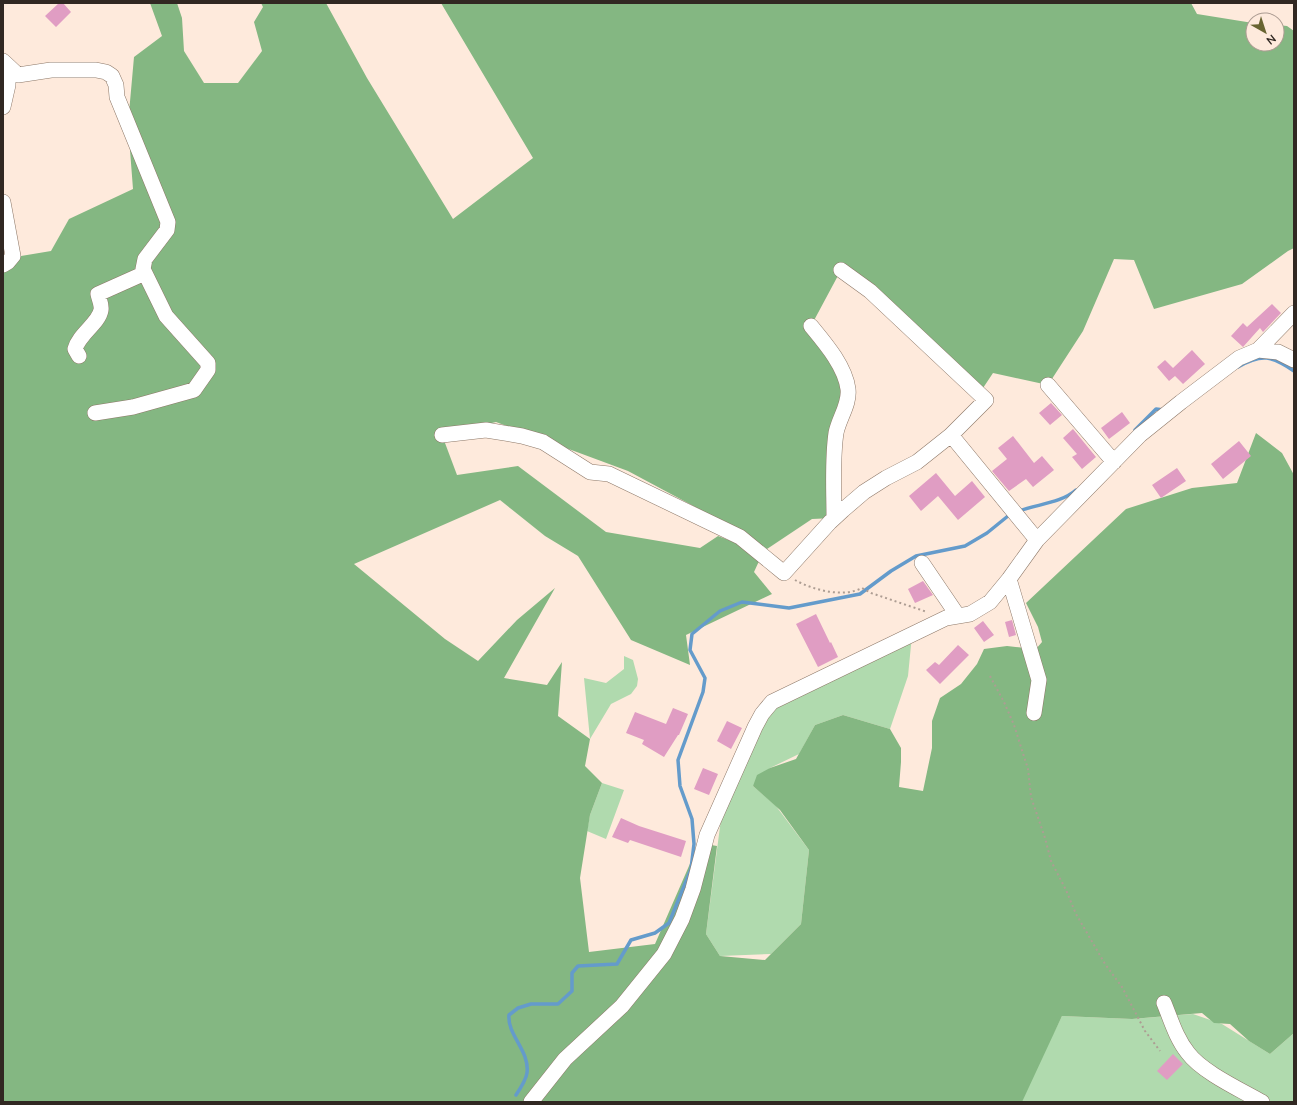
<svg xmlns="http://www.w3.org/2000/svg" width="1297" height="1105" font-family="Mulish,sans-serif">
<style>
.green{fill:#b0daae}
.forest{fill:#84b782}
.lines{fill:none;stroke-linecap:round;stroke-linejoin:round}
.stream{stroke:#649bcb;stroke-width:3.5}
.building{fill:#e09dc3}
.minor-casing{stroke:#8d7868;stroke-width:16}
.path{stroke:#ad9d93;stroke-width:2;stroke-dasharray:2 3;stroke-linecap:butt}
.minor{stroke:#fff;stroke-width:15}
</style>
<rect width="100%" height="100%" fill="#feeadc"/>
<path class="green" d="M912,635l-4,41 -18,53 -47,-14 -28,10 -16,29 -29,14 -17,18 23,20 33,44 -8,74 -30,30 -51,2 -14,-22 15,-115 41,-105z
M624,656l9,4 5,19 -1,7 -6,8 -20,10 -21,35 -6,-61 22,5 18,-14z
M602,783l22,7 -18,49 -19,-8 3,-16z
M1193,1014l29,10 48,30 24,-21v69h-275l43,-86 70,3z"/>
<path class="forest" d="M150,3h27l5,15 2,33 20,32h34l24,-32 -8,-29 9,-15 -2,-4h65l41,75 86,141 80,-61 -92,-155h750l6,11 56,9v21h24v-19l10,1 7,5v217l-6,3 -46,33 -88,25 -20,-49 -20,-1 -31,72 -35,54 -55,-12 -14,21 -138,-124 -30,56 33,51 -10,141 -22,1 -45,30 -25,-17 -114,-61 -132,-49 -54,13 15,40 61,-9 88,66 94,16 18,-12 21,8 21,15 -6,13 18,22 -86,41 4,30 -59,-25 -53,-84 -33,-20 -45,-36 -146,64 91,75 33,22 39,-41 38,-32 -51,90 43,7 15,-23 -4,54 32,23 -5,27 17,17 -12,32 -10,63 9,74 66,-8 44,-101 18,3 -11,88 14,22 45,4 36,-36 8,-74 -29,-40 -27,-24 4,-11 13,-7 26,-9 19,-34 28,-10 47,14 11,19v14l-2,25 24,4 9,-43v-27l8,-23 21,-14 16,-20 7,-15 23,-3 29,3 6,-7 -4,-15 -12,-24 100,-94 66,-21 45,-5 19,-50 26,20 12,22v558l-24,21 -21,-13 -19,-17 -16,-1 -12,-10 -70,6 -70,-3 -40,86h-1019v-843l48,-8 18,-32 64,-30 -5,-65 6,-67 28,-21z"/>
<g class="lines">
<path class="stream" d="M1238,367c24,-14 34,-11 56,4
M1135,430l21,-21 8,1
M1019,511c19,-7 42,-8 57,-21
M516,1095c4,-6 10,-15 11,-22 3,-22 -20,-38 -18,-58l9,-7 13,-4h27l14,-13v-18l6,-7 39,-2 14,-24 24,-7 14,-10 22,-54 3,-25 -2,-25 -12,-33 -2,-26 25,-68 2,-14 -15,-28 2,-16 28,-23 22,-9 47,6 71,-14 31,-23 25,-15 49,-10 22,-13 21,-17 4,-2"/>
</g>
<path class="building" d="M59,3h4l8,9 -15,15 -11,-11z
M1272,304l9,9 -18,19 -3,-4 -17,19 -12,-11 12,-13 4,4z
M1192,350l13,14 -22,20 -8,-8 -6,5 -12,-14 8,-7 8,8z
M1051,403l11,12 -12,10 -11,-12z
M1122,412l8,11 -21,16 -8,-11z
M1073,429l23,28 -14,12 -10,-12 5,-3 -14,-16z
M1013,436l21,27 8,-7 12,14 -21,17 -7,-8 -17,12 -17,-20 15,-12 -9,-11z
M1239,441l12,15 -28,23 -12,-15z
M1177,468l9,13 -25,17 -9,-13z
M936,473l19,23 17,-15 13,16 -27,23 -20,-24 -17,15 -12,-15z
M923,581l10,14 -18,8 -7,-14z
M816,614l14,29 1,-1 7,15 -20,10 -22,-43z
M1012,620l4,15 -7,2 -4,-15z
M983,621l11,14 -10,7 -10,-14z
M958,645l11,10 -29,29 -14,-14 9,-8 4,3z
M673,708l15,6 -9,21h-1l-14,22 -22,-13 2,-4 -18,-7 9,-21 31,12z
M727,721l15,7 -11,21 -14,-8z
M703,768l15,6 -9,21 -15,-6z
M621,818l18,8 47,15 -5,16 -51,-17 -2,3 -16,-6z
M1173,1054l10,10 -16,16 -10,-9z"/>
<g class="lines">
<g class="minor-casing">
<path id="minor" d="M3,61l15,14 33,-5h45l10,2 6,4 4,9 1,12 51,125 -1,8 -22,29 -2,10 23,47 42,47v7l-14,20 -61,17 -38,6
M3,68l5,9v8l-5,22
M3,202l10,54 -5,6 -5,3
M811,326c14,17 34,40 37,63 2,15 -9,29 -12,44 -4,27 -2,57 -2,85
M1258,350l36,-37
M79,356l-4,-7c4,-15 24,-26 26,-39 1,-5 -2,-11 -3,-16l47,-21
M1048,385l66,77
M442,435l44,-5 36,6 21,6 47,30 19,2 131,63 44,36 46,-51 13,-12 21,-18 22,-14 31,-16 34,-27 35,-35 -116,-109 -29,-21
M951,435l86,105
M922,563l36,53
M1009,579l30,101 -5,33
M1164,1003c7,17 12,35 24,50 14,19 53,37 74,49
M531,1102l34,-43 57,-53 42,-52 18,-35 11,-30 14,-54 48,-108 7,-13 10,-12 174,-84 24,-4 20,-12 19,-23 28,-39 103,-105 41,-33 58,-44 19,-8 20,2 16,8"/>
</g>
<path class="path" d="M795,580c18,10 48,18 67,8l9,5 56,19
M990,676l14,26 10,23 14,44 3,28 14,41 6,23 15,29 10,24 29,50 17,23 23,44 15,20"/>
<use href="#minor" class="minor"/>
</g>
<rect width="1297" height="1105" fill="none" stroke="#312822" stroke-width="8"/>
<g transform="translate(1265 32) rotate(141)"><circle r="19" fill="#feeadc" stroke="#ac9c92"/>
<path d="M0-3L7 15L0 10L-7 15Z" fill="#686431"/>
<text y="-6" font-size="11" font-weight="bold" text-anchor="middle" fill="#312822">N</text>
</g>
</svg>
